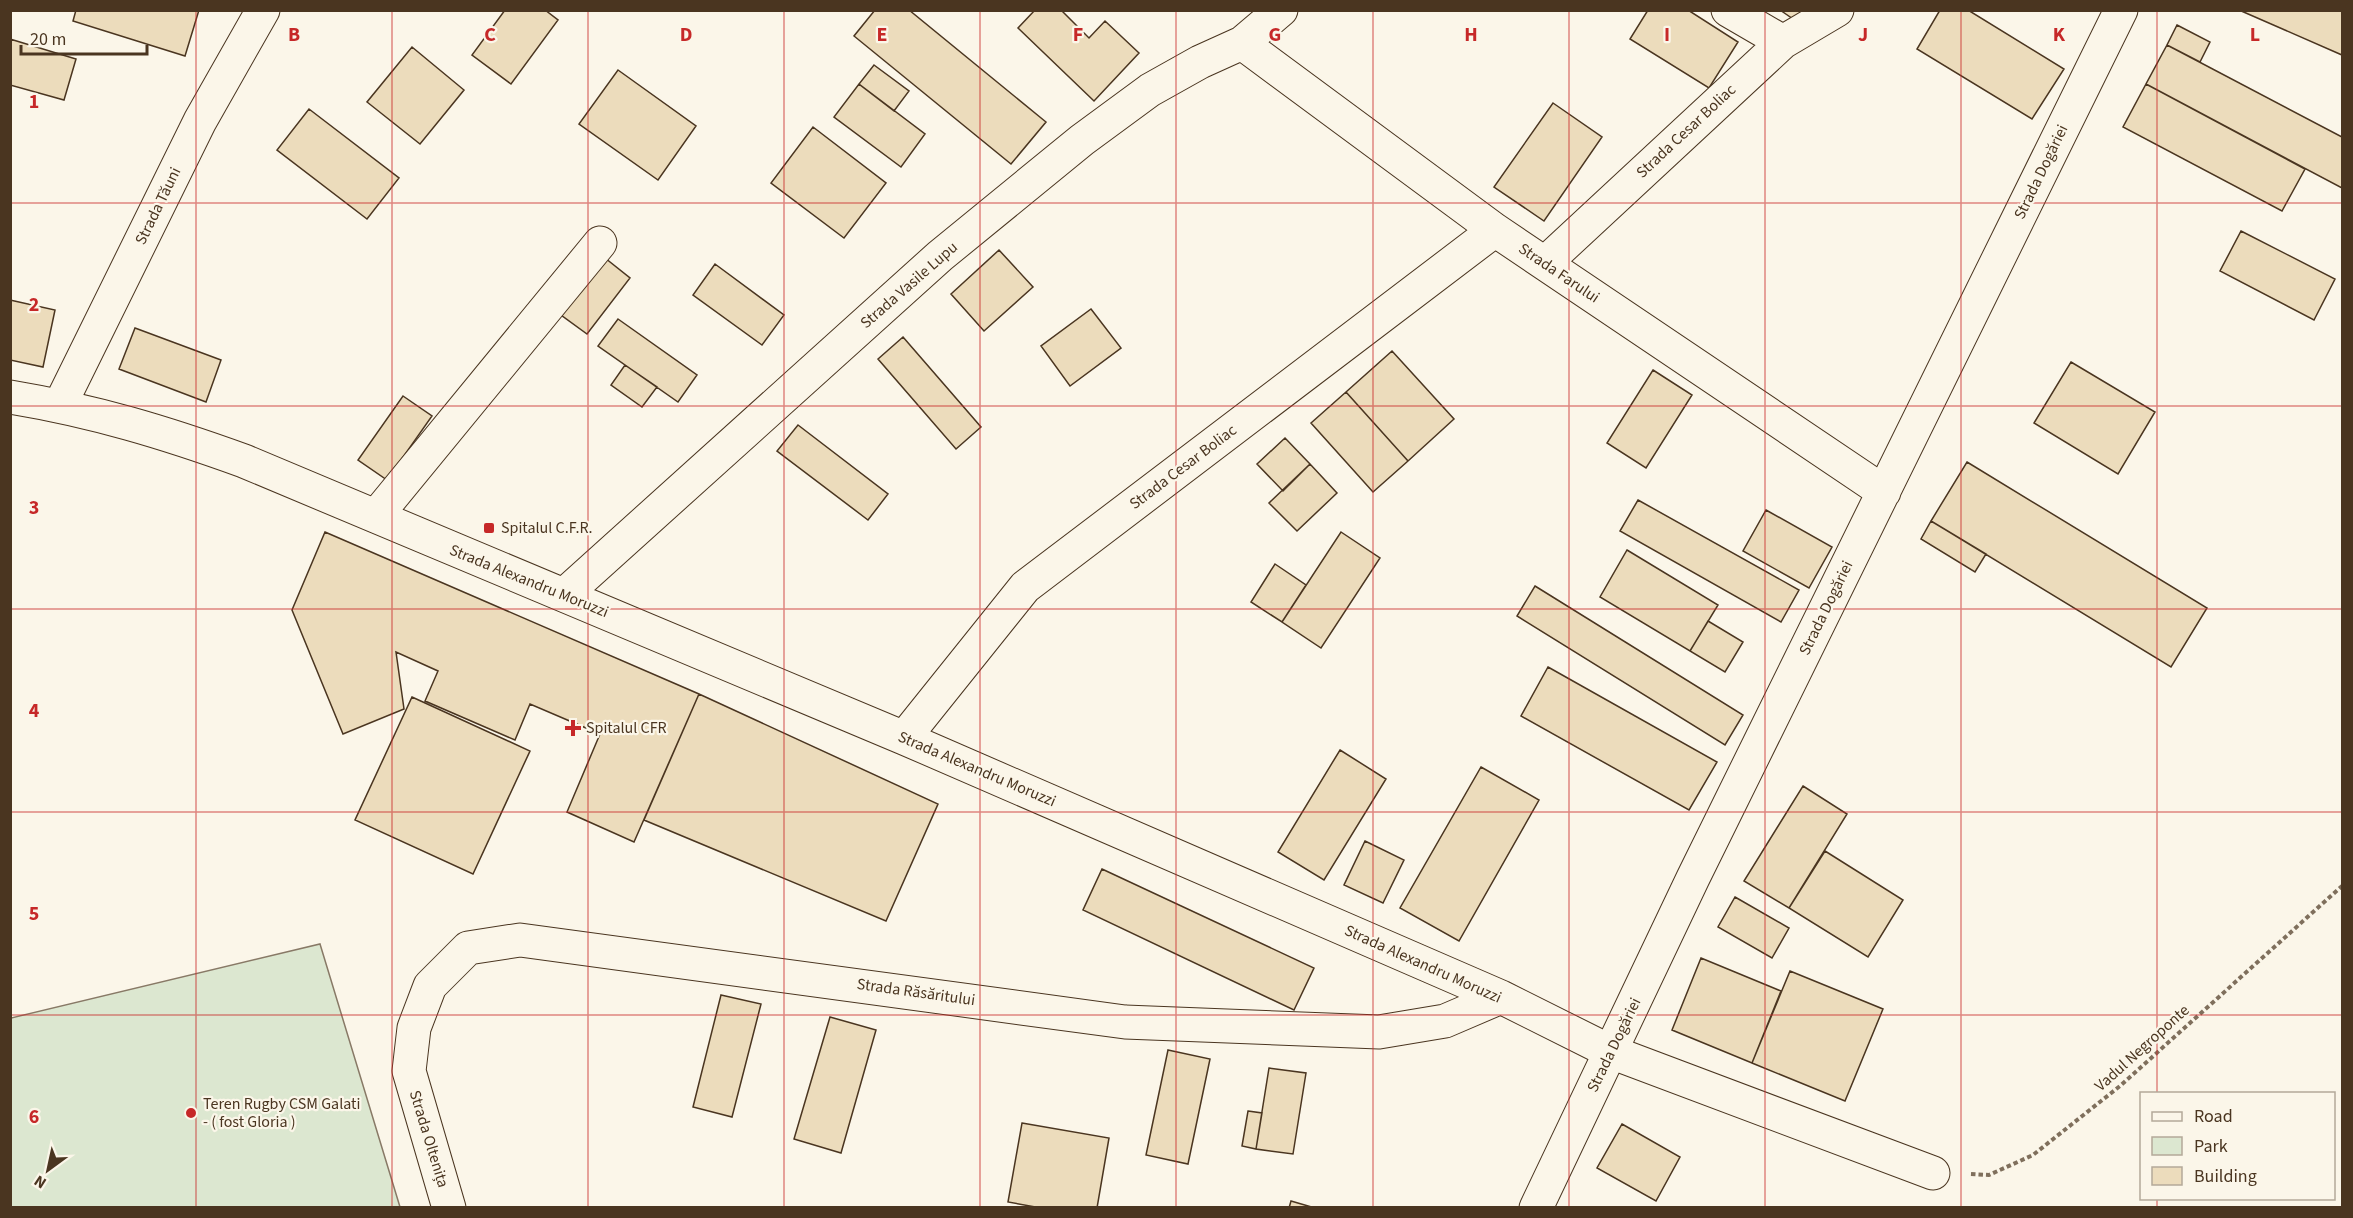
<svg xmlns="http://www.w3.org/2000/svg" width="2353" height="1218" font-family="'Source Sans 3',sans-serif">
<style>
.green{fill:#dce7d0;stroke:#887966;stroke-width:1.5}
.building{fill:#ecdcbc;stroke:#4a3520;stroke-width:1.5}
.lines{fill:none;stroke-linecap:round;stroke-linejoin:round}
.minor-casing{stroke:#4a3520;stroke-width:35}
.path{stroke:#7f6f5c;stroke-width:4;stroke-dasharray:4.5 3;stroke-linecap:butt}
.minor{stroke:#fbf6e9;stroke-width:33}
.grid{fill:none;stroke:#c62828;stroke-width:1.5;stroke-opacity:0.55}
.poi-dot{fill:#c62828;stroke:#fbf6e9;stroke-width:2}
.labels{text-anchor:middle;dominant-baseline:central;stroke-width:4.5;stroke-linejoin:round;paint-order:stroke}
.street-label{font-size:16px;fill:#4a3520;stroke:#fbf6e9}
.poi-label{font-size:16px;fill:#4a3520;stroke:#fbf6e9;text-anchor:start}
.grid-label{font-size:20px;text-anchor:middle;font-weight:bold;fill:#c62828;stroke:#fbf6e9;stroke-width:4.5;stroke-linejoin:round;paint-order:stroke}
</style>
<rect width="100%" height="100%" fill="#fbf6e9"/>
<path class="green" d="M320,944l80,263h-389v-189z"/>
<path class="building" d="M76,10h123l-14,46 -112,-35z
M505,10h40l13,10 -47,64 -39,-29z
M875,10h34l137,112 -35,42 -157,-128z
M1035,10h26l28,28 16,-17 34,32 -45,48 -76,-73z
M1648,10h40l50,32 -29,46 -79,-49z
M1780,10h28l-9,13z
M1940,10h28l96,59 -32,50 -115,-70z
M2239,10h103v45z
M2177,25l33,17 -10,20 -33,-17z
M10,39l66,20 -12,41 -54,-15z
M2167,45l175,92v51l-196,-104z
M412,47l52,43 -44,54 -53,-42z
M874,65l35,26 -15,20 -35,-27z
M618,70l78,56 -38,54 -79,-56z
M859,84l66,50 -24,33 -67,-50z
M2146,84l159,85 -23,42 -159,-84z
M1553,103l49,34 -58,84 -50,-34z
M309,109l90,69 -32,41 -90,-69z
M813,127l73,56 -42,55 -73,-55z
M2241,231l94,48 -21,41 -94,-49z
M999,250l34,37 -49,44 -33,-37z
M605,258l25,20 -43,56 -26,-19z
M715,264l69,51 -22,30 -69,-50z
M10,300l45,10 -12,57 -33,-7z
M1091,309l30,39 -51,38 -29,-40z
M618,319l79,56 -19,27 -80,-56z
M135,328l86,32 -15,42 -87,-33z
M903,337l78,90 -25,22 -78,-90z
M1392,351l62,68 -46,42 -62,-69z
M2071,362l84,50 -37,62 -84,-51z
M625,365l32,22 -15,20 -31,-22z
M1653,370l39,25 -46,73 -39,-25z
M1346,392l62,69 -35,31 -62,-69z
M403,396l29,20 -45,64 -29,-20z
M798,425l90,69 -20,26 -91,-69z
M1285,438l25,26 -27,27 -26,-27z
M1967,462l240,146 -36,59 -240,-146z
M1310,464l27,29 -40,38 -28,-28z
M1638,500l161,90 -18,32 -161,-91z
M1766,510l66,37 -23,41 -66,-37z
M1931,521l55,33 -11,18 -54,-33z
M325,532l374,162 -65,148 -67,-30 33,-78 -70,-30 -15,36 -90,-39 13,-30 -42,-19 8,57 -61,25 -51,-124z
M1341,532l39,26 -59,90 -39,-26z
M1627,550l91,55 -28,46 -90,-54z
M1275,564l31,21 -24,37 -31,-20z
M1535,586l208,129 -18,30 -208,-129z
M1708,621l35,21 -18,30 -35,-21z
M1548,667l169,95 -28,48 -168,-94z
M699,694l239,110 -52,117 -242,-101z
M412,697l118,54 -57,123 -118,-54z
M1340,750l46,29 -62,101 -46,-28z
M1481,767l58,33 -80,141 -59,-33z
M1803,786l44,28 -58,94 -45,-27z
M1365,841l39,19 -21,43 -39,-18z
M1825,851l78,49 -35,57 -79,-49z
M1102,869l212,99 -20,42 -211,-100z
M1735,897l54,31 -17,30 -54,-31z
M1701,958l80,33 -29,72 -80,-33z
M1790,971l93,38 -38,92 -93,-38z
M721,995l40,9 -29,113 -39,-10z
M830,1017l46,13 -35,123 -47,-14z
M1168,1050l42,9 -22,105 -42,-9z
M1269,1068l37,5 -13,81 -37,-5z
M1248,1111l14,2 -6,36 -14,-3z
M1022,1123l87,15 -12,70h-56l-33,-6z
M1622,1124l58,33 -24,44 -59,-33z
M1291,1201l24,7h-26z"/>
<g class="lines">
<g class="minor-casing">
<path id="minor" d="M1728,10l55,32
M1242,43l253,187 389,262
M1545,263l238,-221 54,-32
M10,397c84,14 154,35 234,64l660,277 597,259 110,55 322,121
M60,405l140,-284 63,-111
M376,516l224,-273
M564,595l376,-339 142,-116 68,-50 50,-28 42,-19 39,-33
M904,738l121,-151 470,-357
M449,1208l-40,-137 5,-43 16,-42 38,-38 52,-8 605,82 254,10 66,-11 56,-24
M1536,1208l157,-330 428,-868"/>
</g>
<path class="path" d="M1971,1174l18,1 44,-20 87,-69 222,-200"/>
<use href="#minor" class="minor"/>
</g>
<path class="grid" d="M196,10v1198M392,10v1198M588,10v1198M784,10v1198M980,10v1198M1176,10v1198M1373,10v1198M1569,10v1198M1765,10v1198M1961,10v1198M2157,10v1084M10,203h2332M10,406h2332M10,609h2332M10,812h2332M10,1015h2332M2157,1198v10"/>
<g class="poi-dot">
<rect x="483" y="522" width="12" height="12" rx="3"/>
<path d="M570 719h6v6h6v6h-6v6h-6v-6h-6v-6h6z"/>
<circle cx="191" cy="1113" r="6"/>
</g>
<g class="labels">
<g class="street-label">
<text transform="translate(1686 131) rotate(-43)">Strada Cesar Boliac</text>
<text transform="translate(2041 172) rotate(-64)">Strada Dogăriei</text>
<text transform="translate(158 206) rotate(-64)">Strada Tăuni</text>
<text transform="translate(1559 273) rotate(34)">Strada Farului</text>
<text transform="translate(909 285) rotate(-41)">Strada Vasile Lupu</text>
<text transform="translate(1183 467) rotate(-37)">Strada Cesar Boliac</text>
<text transform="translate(529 581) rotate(22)">Strada Alexandru Moruzzi</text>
<text transform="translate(1826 608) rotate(-64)">Strada Dogăriei</text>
<text transform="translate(977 769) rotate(23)">Strada Alexandru Moruzzi</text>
<text transform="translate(1423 964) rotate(24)">Strada Alexandru Moruzzi</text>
<text transform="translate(916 992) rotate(8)">Strada Răsăritului</text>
<text transform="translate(1614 1045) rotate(-64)">Strada Dogăriei</text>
<text transform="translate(2142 1048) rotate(-42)">Vadul Negroponte</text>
<text transform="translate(429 1139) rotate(73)">Strada Oltenița</text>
</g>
<g class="poi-label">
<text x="501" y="528">Spitalul C.F.R.</text>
<text x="586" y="728">Spitalul CFR</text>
<text x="203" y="1104">Teren Rugby CSM Galati<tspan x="203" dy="18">- ( fost Gloria )</tspan></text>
</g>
</g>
<g class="grid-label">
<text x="294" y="41">B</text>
<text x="490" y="41">C</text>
<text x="686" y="41">D</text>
<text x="882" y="41">E</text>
<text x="1078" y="41">F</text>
<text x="1275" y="41">G</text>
<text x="1471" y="41">H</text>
<text x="1667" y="41">I</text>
<text x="1863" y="41">J</text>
<text x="2059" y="41">K</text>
<text x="2255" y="41">L</text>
<text x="34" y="108">1</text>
<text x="34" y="311">2</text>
<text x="34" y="514">3</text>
<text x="34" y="717">4</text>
<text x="34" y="920">5</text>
<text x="34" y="1123">6</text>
</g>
<rect width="2353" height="1218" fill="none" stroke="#4a3520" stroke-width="24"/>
<rect x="2140" y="1092" width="195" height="108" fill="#fbf6e9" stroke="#b4a999" stroke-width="1.5"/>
<rect x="2152" y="1112" width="30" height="9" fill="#fbf6e9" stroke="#b4a999" stroke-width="1.5"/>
<text x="2194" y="1122" font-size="18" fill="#4a3520">Road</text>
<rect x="2152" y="1137" width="30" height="18" fill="#dce7d0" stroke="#b4a999" stroke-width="1.5"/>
<text x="2194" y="1152" font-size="18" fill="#4a3520">Park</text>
<rect x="2152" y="1167" width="30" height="18" fill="#ecdcbc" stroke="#b4a999" stroke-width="1.5"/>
<text x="2194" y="1182" font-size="18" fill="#4a3520">Building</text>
<g transform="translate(48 1170) rotate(213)" stroke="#fbf6e9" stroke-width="4.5" paint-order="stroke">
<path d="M0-4.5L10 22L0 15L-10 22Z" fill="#4a3520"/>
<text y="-9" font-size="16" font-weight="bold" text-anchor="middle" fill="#4a3520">N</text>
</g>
<path d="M21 45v9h126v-9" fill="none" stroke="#4a3520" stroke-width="3"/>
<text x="30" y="45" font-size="18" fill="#4a3520" stroke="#fbf6e9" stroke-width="4.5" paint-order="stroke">20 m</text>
</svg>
